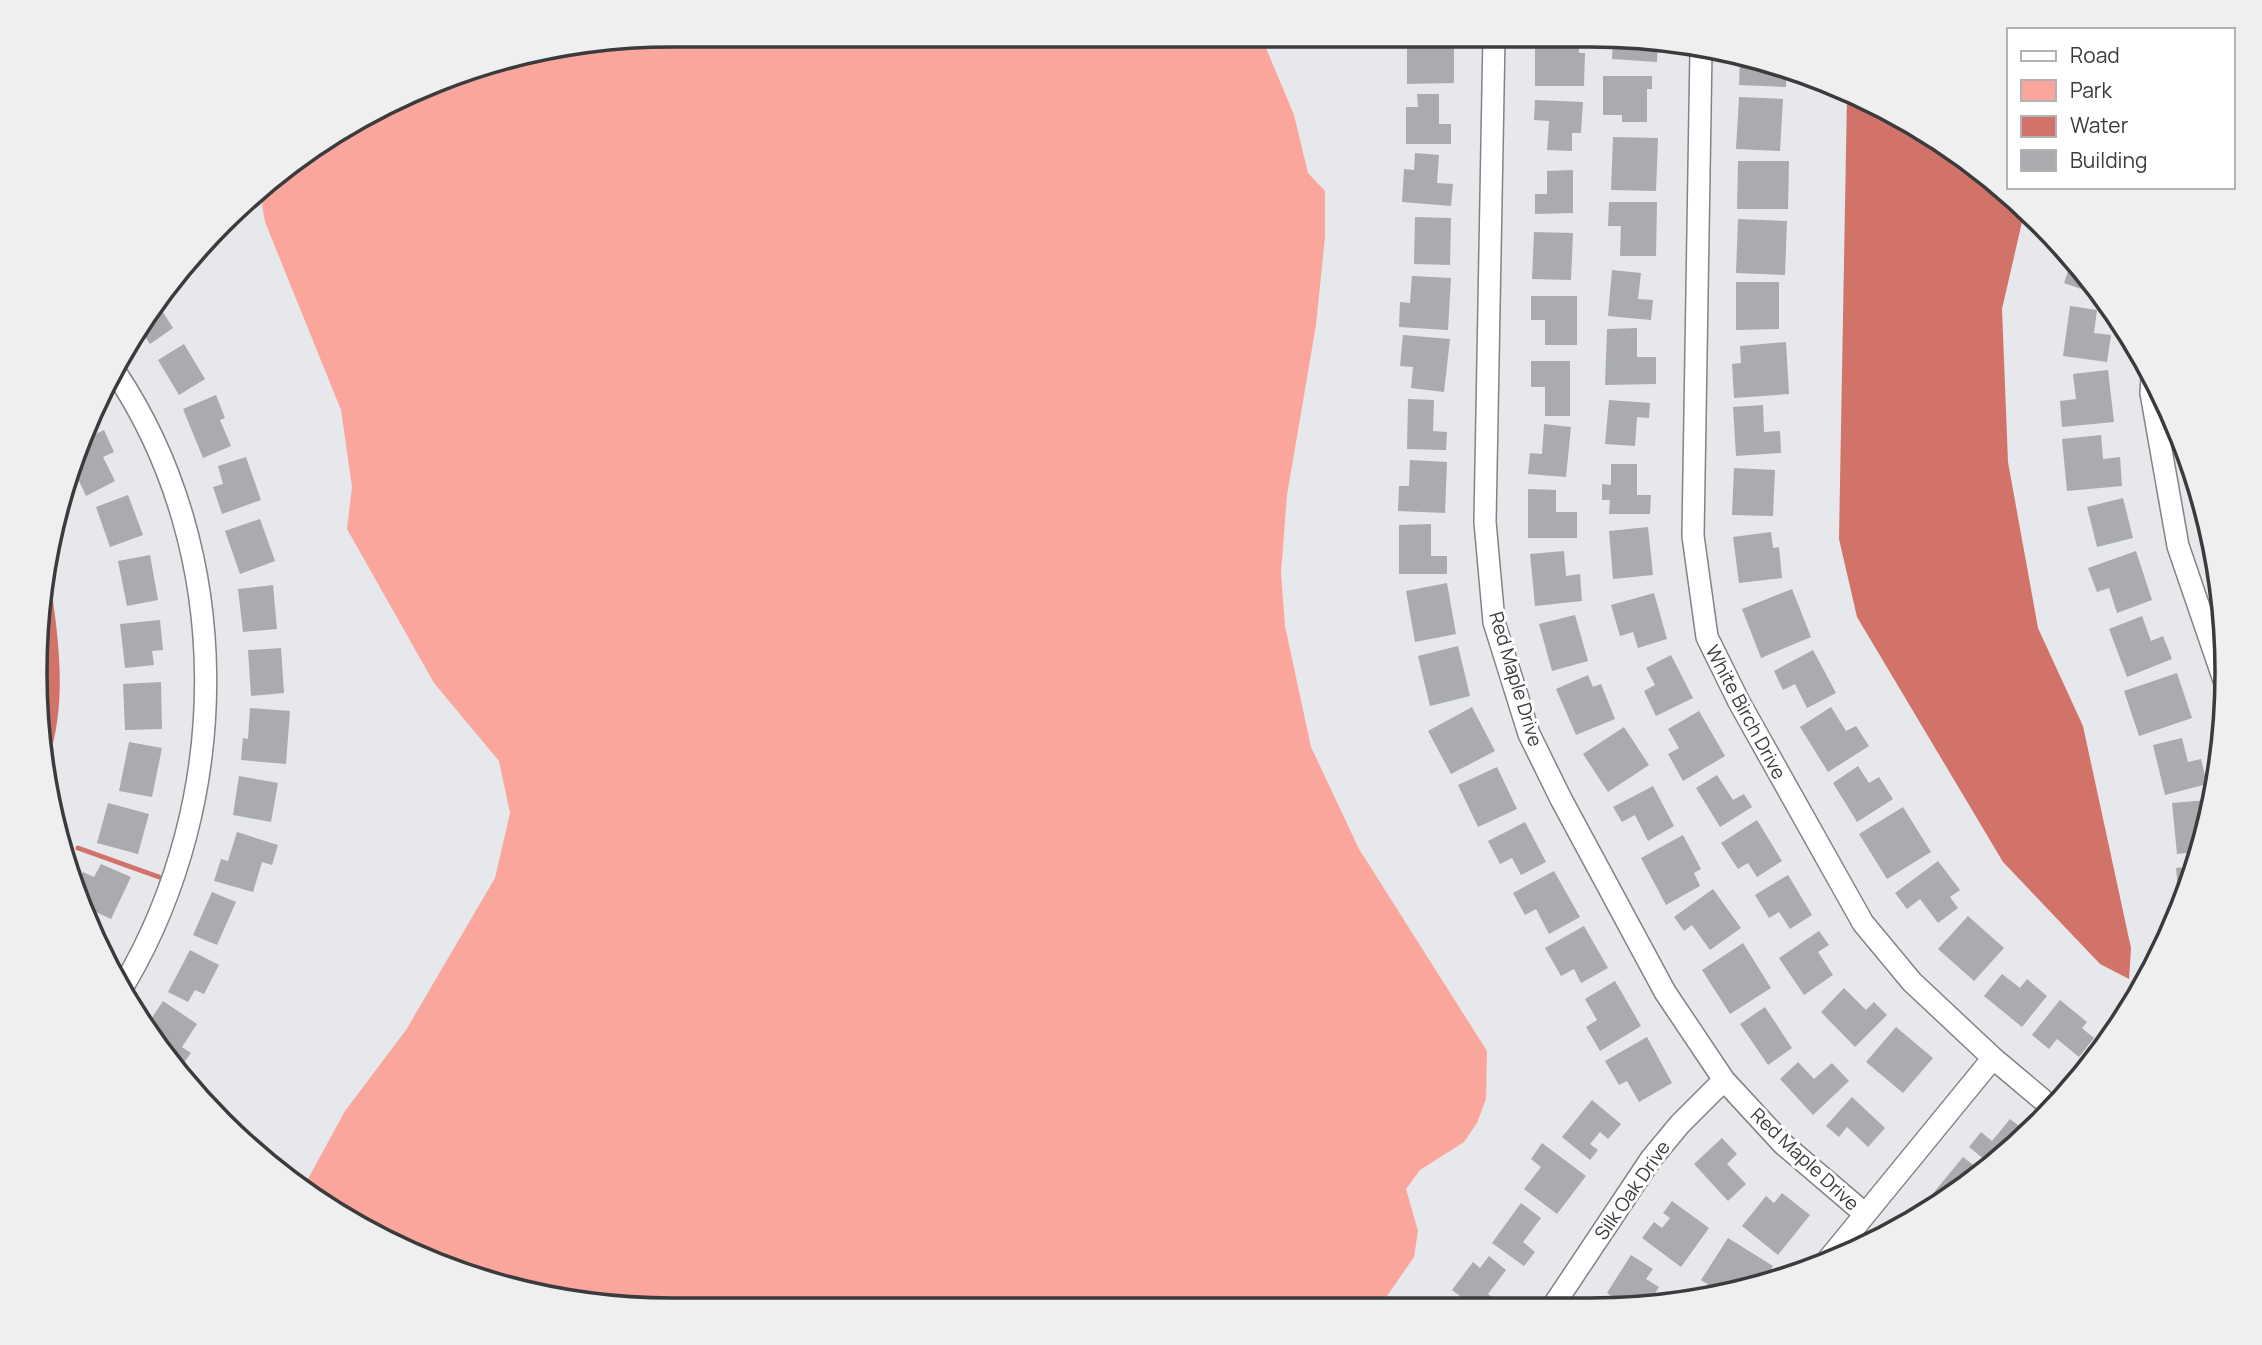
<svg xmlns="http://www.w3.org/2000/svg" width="2262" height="1345" font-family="Manrope,sans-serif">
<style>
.green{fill:#faa69c}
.water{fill:#d2736a}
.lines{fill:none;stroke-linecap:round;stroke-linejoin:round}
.stream{stroke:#d2736a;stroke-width:5}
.building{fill:#aaabae}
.street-casing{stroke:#828386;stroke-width:24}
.street{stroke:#fff;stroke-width:21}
.labels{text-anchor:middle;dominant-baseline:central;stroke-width:6;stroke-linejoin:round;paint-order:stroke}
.street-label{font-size:19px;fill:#3b3b3d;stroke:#fff}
.rim{fill:none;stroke:#3b3b3d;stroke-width:3.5}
</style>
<rect width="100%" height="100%" fill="#e6e8eb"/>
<path class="green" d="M672,35l589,1 33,79 14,58 17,18v46l-9,88 -29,170 -6,78 4,53 26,121 48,102 128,202 -1,48 -9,24 -13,19 -44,28 -14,19 12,42 -4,26 -36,52h-748l-163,-33 -149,-74 -15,-14 42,-77 61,-81 89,-152 15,-65 -11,-52 -65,-78 -87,-154 5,-42 -11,-77 -76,-188 -5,-29 25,-27 183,-97z"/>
<path class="water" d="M1847,95l97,48 81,66 -23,100 6,153 30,166 45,98 48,222 -2,31 -29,-15 -97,-102 -146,-245 -18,-78z
M50,581c9,58 17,120 -1,177l-14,-86z"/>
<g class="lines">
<path class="stream" d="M78,848l81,29"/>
</g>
<path class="building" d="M1407,36h47v47l-47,1z
M1613,36l45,6 -1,20 -45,-3z
M1535,38h44v15h6l-1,33h-49z
M1740,58l47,9 -1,20 -47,-2z
M1603,76h49v13h-5v33h-25v-7h-19z
M1417,94h22v30h12v20h-45v-37h12z
M1739,97l44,2 -3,52 -44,-2z
M1535,100l48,2 -2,31h-9v18l-25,-1 2,-29 -15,-1z
M1613,137l45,1 -2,53 -45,-1z
M1415,153l24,2 -2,28 16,1 -2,22 -49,-4 2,-33 10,1z
M1738,161h51l-1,48h-51z
M1573,170v43l-38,1v-20h12v-23z
M1609,202h48l-1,54h-36l1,-30h-13z
M1415,217l36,1 -1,47 -36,-1z
M1738,219l49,2 -2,54 -49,-2z
M1534,232l39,1 -2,47 -39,-1z
M2072,260l29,36 -37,-13z
M1612,270l29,3 -3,26 15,1 -2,20 -43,-4z
M1412,276l39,2 -3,52 -49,-3 1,-25 10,1z
M1736,282h43v47l-43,1z
M1531,296h46v49h-32v-25h-14z
M157,303l16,25 -23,16 -12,-17z
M2070,306l27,4 -3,23 17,2 -4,27 -44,-6z
M1637,328v29h19v27l-51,1 2,-56z
M1403,335l47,4 -6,53 -33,-4 2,-21 -13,-1z
M1786,342l3,52 -55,4 -2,-34 9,-1 -1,-17z
M184,344l21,35 -26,16 -21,-35z
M1531,361h39v55h-25v-29h-14z
M2108,370l6,52 -52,5 -2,-26 16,-2 -3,-25z
M216,395l9,23 -5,2 11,26 -28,12 -20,-49z
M1408,399l26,1 -1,31 14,1 -1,18 -39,-1z
M1609,400l41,3 -1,15 -12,-1 -2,29 -30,-2z
M1763,405l1,27 16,-1 1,22 -45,3 -3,-49z
M1544,424l27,3 -5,50 -38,-3 2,-21 12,1z
M104,430l10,22 -11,5 12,24 -29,15 -15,-32 12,-24z
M2101,435l2,24 17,-2 2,29 -55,5 -5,-52z
M246,457l15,43 -39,14 -9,-27 10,-3 -5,-18z
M1410,460l37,2 -2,51 -47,-2 1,-25h10z
M1611,464h26v31h14l-1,19h-41l1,-14h-8v-16l9,1z
M1734,468l41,2 -2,46 -41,-1z
M1528,489l28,1v22h21v26h-49z
M128,495l15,40 -33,12 -14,-40z
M2123,498l10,40 -36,9 -10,-40z
M260,519l15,42 -35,13 -15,-43z
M1431,524v32h16v18h-48v-49z
M1648,527l5,48 -40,4 -4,-48z
M1771,532l2,16 6,-1 3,31 -43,5 -6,-46z
M1564,551l2,25 14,-2 2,27 -47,5 -5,-52z
M2136,551l16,49 -35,13 -8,-25 -12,4 -9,-24z
M150,555l8,45 -31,6 -9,-45z
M1447,583l9,51 -41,8 -9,-51z
M273,585l4,44 -34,3 -5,-43z
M1792,589l19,48 -50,21 -19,-49z
M1654,593l13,46 -29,9 -5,-16 -13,4 -9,-31z
M1575,615l13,46 -36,10 -13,-47z
M2142,616l9,25 12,-5 9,23 -45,18 -18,-48z
M160,620l3,30 -11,1 2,14 -29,3 -5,-44z
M1458,646l12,50 -40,10 -12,-50z
M281,648l3,45 -33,3 -3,-46z
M1813,650l23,43 -29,15 -12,-24 -12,6 -9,-19z
M1671,655l22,43 -37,18 -12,-25 11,-6 -9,-17z
M2177,673l15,45 -53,18 -15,-45z
M1588,675l5,12 8,-3 14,35 -39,16 -20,-46z
M161,682l1,47 -37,1 -2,-46z
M1472,707l23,44 -44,23 -23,-43z
M1831,707l15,24 10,-5 13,20 -41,26 -28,-45z
M250,708l40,3 -4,53 -45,-4 2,-22 5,1z
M1699,711l26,45 -42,25 -15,-27 11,-6 -11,-19z
M1624,727l25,38 -41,27 -25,-38z
M2182,738l6,24 13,-3 6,25 -42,11 -12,-50z
M129,742l33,6 -10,49 -33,-6z
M1858,766l11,17 10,-6 14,22 -36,23 -24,-39z
M1497,767l20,42 -39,18 -20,-42z
M1717,775l16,25 11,-6 8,13 -32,20 -24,-39z
M239,776l39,7 -7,39 -38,-7z
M1653,786l21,40 -26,15 -13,-26 -13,7 -9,-15z
M2206,800l2,20 -10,32 -21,2 -5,-51z
M108,803l41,11 -11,40 -41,-11z
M1903,807l28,45 -44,27 -28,-45z
M1757,820l25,41 -25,16 -9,-14 -10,6 -17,-26z
M1525,822l21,40 -25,13 -9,-17 -12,6 -12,-23z
M237,832l41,13 -6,20 -10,-3 -9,30 -39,-11 7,-22 7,2z
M1683,835l18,34 -7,4 6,13 -34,19 -25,-47z
M1938,861l22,29 -10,7 8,11 -20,15 -18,-24 -13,10 -12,-16z
M101,864l30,13 -20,42 -26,-12 4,-11 -14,-7 8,-17 11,5z
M2194,866l-14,44 -4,-42z
M1554,871l26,46 -31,17 -13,-25 -11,6 -12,-22z
M1788,875l24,40 -22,14 -11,-17 -10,6 -14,-23z
M1713,889l28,39 -31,22 -18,-25 -8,6 -10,-14z
M212,892l24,10 -19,43 -24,-10z
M1968,916l36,32 -30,33 -36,-32z
M1584,926l24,42 -27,15 -7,-14 -13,7 -16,-28z
M1819,931l10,14 -11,7 15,23 -29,20 -25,-37z
M1743,943l28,45 -41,26 -28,-44z
M190,950l29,15 -15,29 -9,-4 -7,12 -20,-10z
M2002,974l18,14 7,-9 20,17 -25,31 -38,-31z
M1615,981l26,45 -41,25 -14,-24 11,-7 -12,-21z
M1844,988l22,22 8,-8 13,13 -32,32 -34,-35z
M2060,1000l27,22 -5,6 12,10 -15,19 -22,-18 -8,10 -17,-14z
M163,1001l34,23 -15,23 9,6 -13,18 -12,-11 -12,-22 6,-8 -11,-8z
M1765,1007l27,41 -24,17 -28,-41z
M1896,1027l37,31 -30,35 -37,-31z
M1647,1037l25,46 -33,19 -12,-21 -8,4 -14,-24z
M1798,1062l16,17 18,-16 17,18 -36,34 -33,-36z
M1852,1097l33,31 -17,19 -21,-20 -8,10 -13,-11z
M1592,1100l29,24 -13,15 -8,-7 -10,12 8,6 -8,10 -28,-23z
M2010,1119l17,13 -17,20 -19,13 -22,-18 12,-15 11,9z
M1722,1138l15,16 -10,10 19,20 -18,17 -34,-37z
M1542,1143l44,33 -29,38 -33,-25 17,-22 -10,-8z
M1963,1157l19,15 -44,31 -8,-6z
M1782,1193l28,22 -32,40 -36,-29 24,-30 8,7z
M1672,1201l37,27 -28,39 -39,-29 12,-16 8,6 8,-10 -7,-5z
M1521,1203l20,15 -18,24 12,10 -11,14 -32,-23z
M1923,1205l6,5 -19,13h-1z
M1728,1238l45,28 -10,16 -45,9 -17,-11z
M1631,1255l22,14 -7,10 13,8 -11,18 -16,4 -25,-16z
M1489,1256l17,14 -18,24 12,10 -4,5h-19l-25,-19 21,-28 7,6z"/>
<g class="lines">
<g class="street-casing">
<path id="street" d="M1494,36l-9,486 9,100 35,112 32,65 104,193 59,88 59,64 81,69
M1701,50l-8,486 14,101 32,65 124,221 49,59 81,76 57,48
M116,373c119,179 117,426 9,610
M2152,378l-1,15 27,153 48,140
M1827,1261l166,-203
M1551,1309l100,-150 29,-35 44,-44"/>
</g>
<use href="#street" class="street"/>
</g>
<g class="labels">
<g class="street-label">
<text transform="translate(1516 679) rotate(73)">Red Maple Drive</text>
<text transform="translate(1746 712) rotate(62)">White Birch Drive</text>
<text transform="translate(1805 1159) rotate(43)">Red Maple Drive</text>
<text transform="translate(1632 1190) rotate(-55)">Silk Oak Drive</text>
</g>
</g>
<path d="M0 0H2262V1345H0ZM672 47H1590A625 625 0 0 1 2215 672V673A625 625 0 0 1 1590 1298H672A625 625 0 0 1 47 673V672A625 625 0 0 1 672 47Z" fill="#efefef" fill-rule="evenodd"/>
<path class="rim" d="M672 47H1590A625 625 0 0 1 2215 672V673A625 625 0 0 1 1590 1298H672A625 625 0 0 1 47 673V672A625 625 0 0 1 672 47Z"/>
<rect x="2007" y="28" width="228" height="161" fill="#ffffff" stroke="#b1b1b1" stroke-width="2"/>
<rect x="2021" y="51" width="35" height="10" fill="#ffffff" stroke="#b1b1b1" stroke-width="2"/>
<text x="2070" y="63" font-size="21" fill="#3b3b3d">Road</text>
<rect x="2021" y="80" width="35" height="21" fill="#faa69c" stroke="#b1b1b1" stroke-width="2"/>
<text x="2070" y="98" font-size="21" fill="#3b3b3d">Park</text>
<rect x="2021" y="116" width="35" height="21" fill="#d2736a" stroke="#b1b1b1" stroke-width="2"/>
<text x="2070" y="133" font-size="21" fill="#3b3b3d">Water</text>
<rect x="2021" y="150" width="35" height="21" fill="#aaabae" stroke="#b1b1b1" stroke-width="2"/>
<text x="2070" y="168" font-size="21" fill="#3b3b3d">Building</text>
</svg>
